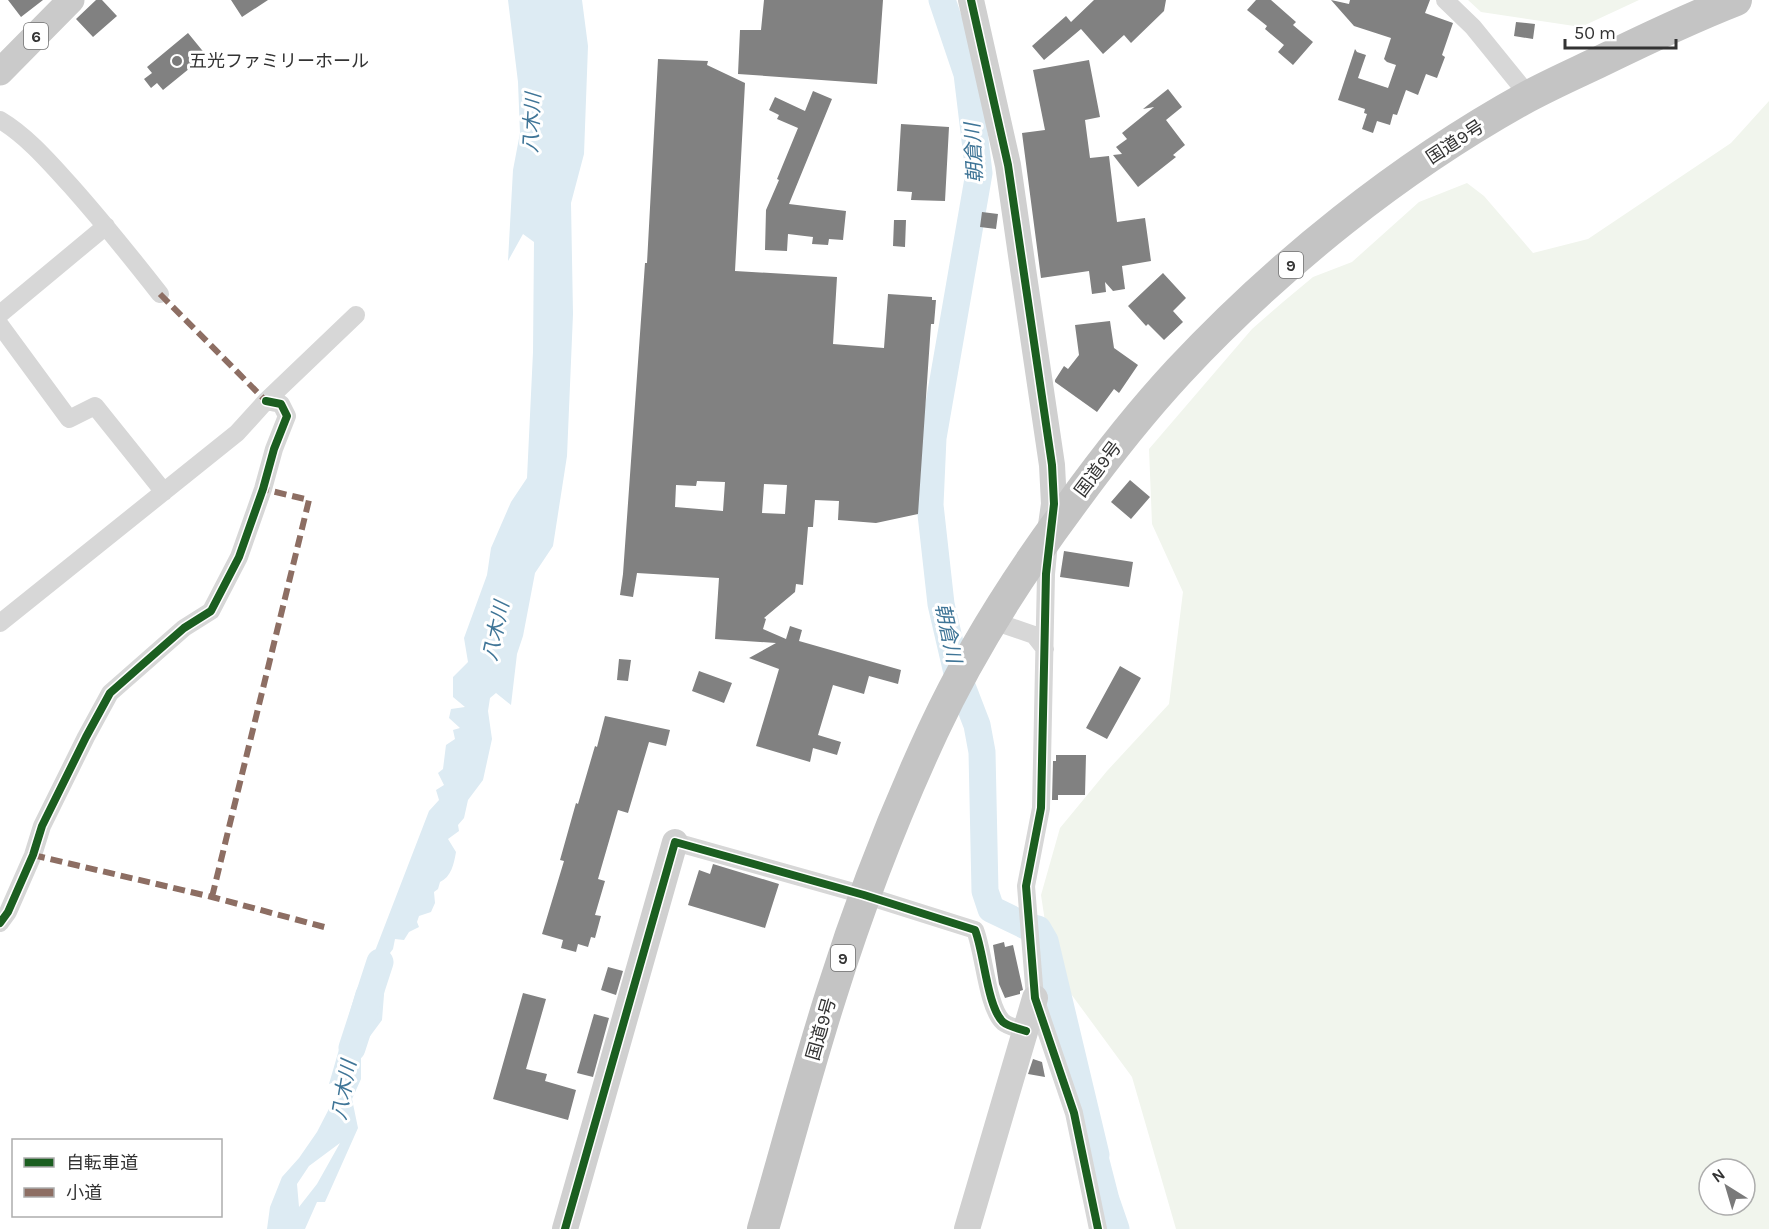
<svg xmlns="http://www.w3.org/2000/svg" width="1769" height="1229" font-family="Karla,'Noto Sans JP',sans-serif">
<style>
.green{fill:#f1f5ed;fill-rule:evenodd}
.water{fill:#ddebf3;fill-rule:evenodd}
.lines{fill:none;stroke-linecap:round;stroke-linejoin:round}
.river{stroke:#ddebf3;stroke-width:27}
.building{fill:#818181;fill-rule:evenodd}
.street{stroke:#d7d7d7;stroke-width:18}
.secondary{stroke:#d0d0d0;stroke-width:26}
.primary{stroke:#cacaca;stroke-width:27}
.highway{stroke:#c4c4c4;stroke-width:32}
.quiet{stroke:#8d6e63;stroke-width:6;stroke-dasharray:12 6;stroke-linecap:butt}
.cycleway-casing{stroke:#fff;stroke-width:11}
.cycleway{stroke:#1b5e20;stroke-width:8}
.poi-dot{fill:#7a7a7a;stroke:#fff;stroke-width:2}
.labels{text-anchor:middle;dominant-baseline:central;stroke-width:6;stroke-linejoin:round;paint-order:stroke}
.shield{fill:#fff;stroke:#707070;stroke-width:1.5}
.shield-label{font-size:16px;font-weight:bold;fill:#333}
.poi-label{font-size:18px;fill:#333;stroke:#fff;text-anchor:start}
.street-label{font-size:18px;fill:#333;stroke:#fff}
.water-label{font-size:20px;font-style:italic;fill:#3f7597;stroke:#fff}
</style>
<rect width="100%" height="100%" fill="#fff"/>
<path class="green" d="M1468,0h171l-58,27 -100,-15z
M1769,101v1128h-593l-44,-152 -80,-109 -11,-73 19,-67 47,-57 62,-67 14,-112 -31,-68 -3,-75 103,-120 31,-27 30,-25 39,-15 67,-60 48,-19 17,13 49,57 55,-14 143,-96zM1709,1169h36v36h-36z"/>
<path class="water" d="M508,0h74l6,46 -4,108 -13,49 2,111 -6,142 -14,90 -18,27 -12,63 -6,18 -6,51 -15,-12 -6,5 -2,13 4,28 -9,41 -15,20 -4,18 -6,7 1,6 -11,8 8,13c-2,12 -5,25 -16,30l-2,7 -4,3 1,11 -4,9 -12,4 -2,6 2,5 -10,5 -5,8 -9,-1 -2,10 -6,8 -5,63 -17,23 -4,10v26l-9,20 6,29 -33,74h-8l-12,27h-38l3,-22 12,-30 17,-19 18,-26 16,-31 7,-3 -1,-18 -10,4 27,-93 19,-40 54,-140 10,-11 -3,-10 8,-5 -6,-12 5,-4 3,-24 9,-6 -2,-9 7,-2 -11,-10 2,-9 14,-2 -12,-10v-20l15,-15 -4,-24 23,-63 4,-27 20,-46 16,-24 6,-126 1,-110 -11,-8 -15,27 5,-91 7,-37 -2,-51zM366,993l9,10 -1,9 -9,6 -4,-9zM340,1143l-23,41 -18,23 -2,-23 12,-18z"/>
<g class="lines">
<path class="river" d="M942,0l25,74 12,99 -46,265 -3,67 11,99 16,69 20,52 5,27 3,139 6,18 35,17 12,3 7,12 51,214 -1,2 11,43 10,29
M352,1048l28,-86"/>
</g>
<path class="building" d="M8,0h35l-22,17z
M96,0h6l15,16 -24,21 -17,-18z
M231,0h37l-26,17z
M764,0h119l-6,84 -139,-10 2,-44h21z
M1094,0h72l-2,11 -33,32 -7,-8 -21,19 -22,-25 -37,31 -12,-14 34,-30 5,6z
M1256,0h15l25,22 -3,3 20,17 -20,23 -15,-13 6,-7 -19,-16 2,-3 -20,-16z
M1331,0l18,4 1,-4h80l-5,13 28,10 -11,32 3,2 -8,21 -11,-4 -8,21 -12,-5 -9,25 -4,-1 -3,11 -13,-4 -4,12 -11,-4 5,-15 -3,-1 1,-4 -27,-9 17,-51 2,3 9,3 -8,23 30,10 8,-23 -9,-3 -3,-3 7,-21 -37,-12z
M1516,22l19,2 -2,15 -19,-3z
M188,33l18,22 -43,35 -6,-7 -6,5 -7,-9 8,-6 -5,-6z
M658,59l50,2 -1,4 38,18 -10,188 102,6 -4,67 51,4 4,-54 44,3v3h4l-2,24h-3l-13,190 -42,9 -38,-3 1,-19 -24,-1 -2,27h-5l-5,58 -7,-1 -1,8 -31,26 2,1 -3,10 23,10 4,-13 12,4 -3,11 102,29 -3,14 -29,-8 -5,18 -31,-9 -15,50 23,7 -4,13 -24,-7 -3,14 -54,-16 23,-77 -30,-11 27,-15 -61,-4 4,-61 -82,-5 -4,24 -13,-2 3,-21 22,-311h2zM697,481l28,1 -2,29 -48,-4 1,-22 20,1zM764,484l23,1 -2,29 -23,-1z
M1089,60l11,57 -15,3 5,38 19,-2 8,66 28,-4 6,43 -29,5 3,23 -12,2 -8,-9 1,10 -14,2 -3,-23 -48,7 -19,-145 23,-3 -12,-60z
M1168,89l14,18 -16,13 19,25 -12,10 3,2 -38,30 -25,-32 9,-1 -6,-7 11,-8 -5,-6 32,-26 -11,2z
M813,91l19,8 -43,105 57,7 -3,29 -14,-1 -1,6 -16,-1 1,-7 -25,-3 -1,17 -22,-1 1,-40 13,-30 -2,-1 21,-51 -21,-9 2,-4 -10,-5 6,-13 30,14z
M901,124l48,3 -4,74 -34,-1 1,-8 -15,-1z
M982,212l16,2 -2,15 -16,-2z
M894,220h12l-1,27 -12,-1z
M1163,273l23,25 -13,13 10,11 -19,18 -16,-16 -2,2 -18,-20z
M1110,321l4,27 24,17 -19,28 -5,-4 -17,23 -42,-30v-2l9,-14 4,3 11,-14 -4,-30z
M1130,480l20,17 -19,22 -20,-17z
M1064,551l69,11 -4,25 -69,-10z
M619,659l12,1 -3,21 -11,-1z
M1120,666l21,12 -34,61 -21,-11z
M699,671l33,12 -8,20 -32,-12z
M605,716l65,14 -4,16 -17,-4 -21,71 -10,-3 -20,69 7,2 -10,34 6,1 -6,22 -4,-1 -3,10 -10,-3 -2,8 -15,-4 2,-8 -21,-6 22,-73 -4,-1 16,-57 2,1 17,-58 2,1z
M1056,755h30l-1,40h-27v5h-6l1,-39h3z
M713,864l66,20 -14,44 -77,-23 11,-35 11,4z
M1004,942l1,5 8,-2 10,45 -3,1v3l-15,4 -6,-14 -6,-39z
M608,967l15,4 -7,24 -15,-5z
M523,993l23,6 -20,70 21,5 -2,7 31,9 -8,30 -75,-21z
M594,1014l15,4 -16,59 -16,-4z
M1033,1059l9,3 3,15 -17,-3z"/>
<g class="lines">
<path class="street" d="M1445,0l28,27 56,69
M0,120c27,16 50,43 71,66 31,35 60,71 89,108
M0,314l106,-88
M0,325l69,94 26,-13 69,86
M1049,543l-3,31 -5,234 -15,78 9,112 39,115 24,116
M993,621l41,14 11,14
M0,623l237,-190 29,-32 90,-86
M675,842l189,53 111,35c9,22 12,77 28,92 6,5 15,6 23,9
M0,923l8,-11 25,-57 9,-29 44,-89 24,-44 74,-65 27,-17 28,-54 24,-68 11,-40 13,-33 -6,-12 -15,-3"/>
<path class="secondary" d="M971,0l37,165 15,104 29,196 2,39 -4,28
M565,1229l110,-387
M967,1229l68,-231"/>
<path class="primary" d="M0,72l71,-72"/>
<path class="highway" d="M763,1229c23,-79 44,-159 69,-237 28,-89 62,-177 101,-261 37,-80 85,-155 137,-225 34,-47 69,-92 109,-135 99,-106 221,-204 348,-274 24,-13 49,-24 74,-36 45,-22 89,-43 135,-61"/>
<path class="quiet" d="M160,294l106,107
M33,855l179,42 116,31
M212,897l97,-397 -46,-11"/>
<g class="cycleway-casing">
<path id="cycleway" d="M971,0l37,165 44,300 2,39 -8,70 -5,234 -15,78 9,112 39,115 24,116
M0,923l8,-11 25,-57 9,-29 44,-89 24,-44 74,-65 27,-17 28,-54 24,-68 11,-40 13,-33 -6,-12 -15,-3
M565,1229l110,-387 189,53 111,35c9,22 12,77 28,92 6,5 15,6 23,9"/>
</g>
<use href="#cycleway" class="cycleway"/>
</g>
<circle class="poi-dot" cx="177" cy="61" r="6"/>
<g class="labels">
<g class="shield">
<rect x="24" y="23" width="24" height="26" rx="4.5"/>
<rect x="1279" y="252" width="24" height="26" rx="4.5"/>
<rect x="831" y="945" width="24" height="26" rx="4.5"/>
</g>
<g class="shield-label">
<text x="36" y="36">6</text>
<text x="1291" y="265">9</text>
<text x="843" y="958">9</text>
</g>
<g class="poi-label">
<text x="189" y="61">五光ファミリーホール</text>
</g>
<g class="street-label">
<text transform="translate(1455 142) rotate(-33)">国道9号</text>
<text transform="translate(1098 469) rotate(-53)">国道9号</text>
<text transform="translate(821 1029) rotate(-74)">国道9号</text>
</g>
<g class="water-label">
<text transform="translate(532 123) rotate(-87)">八木川</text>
<text transform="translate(974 153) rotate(-93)">朝倉川</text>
<text transform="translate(496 631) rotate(-78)">八木川</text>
<text transform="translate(948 633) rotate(78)">朝倉川</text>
<text transform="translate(344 1090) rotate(-80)">八木川</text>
</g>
</g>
<rect x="12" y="1139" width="210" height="78" fill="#ffffff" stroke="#adadad" stroke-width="1.5"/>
<rect x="24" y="1158" width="30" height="9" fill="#1b5e20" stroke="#adadad" stroke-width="1.5"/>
<text x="66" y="1169" font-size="18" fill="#333333">自転車道</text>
<rect x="24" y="1188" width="30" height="9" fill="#8d6e63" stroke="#adadad" stroke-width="1.5"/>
<text x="66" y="1199" font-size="18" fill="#333333">小道</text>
<g transform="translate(1727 1187) rotate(323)"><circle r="28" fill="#ffffff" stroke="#adadad" stroke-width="1.5"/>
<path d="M0-4.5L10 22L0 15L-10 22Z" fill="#7a7a7a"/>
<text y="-9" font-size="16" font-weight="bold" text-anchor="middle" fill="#333333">N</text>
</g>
<path d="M1565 39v9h111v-9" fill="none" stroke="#333333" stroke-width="3"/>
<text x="1574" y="39" font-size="18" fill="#333333" stroke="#ffffff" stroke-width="4.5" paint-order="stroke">50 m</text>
</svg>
